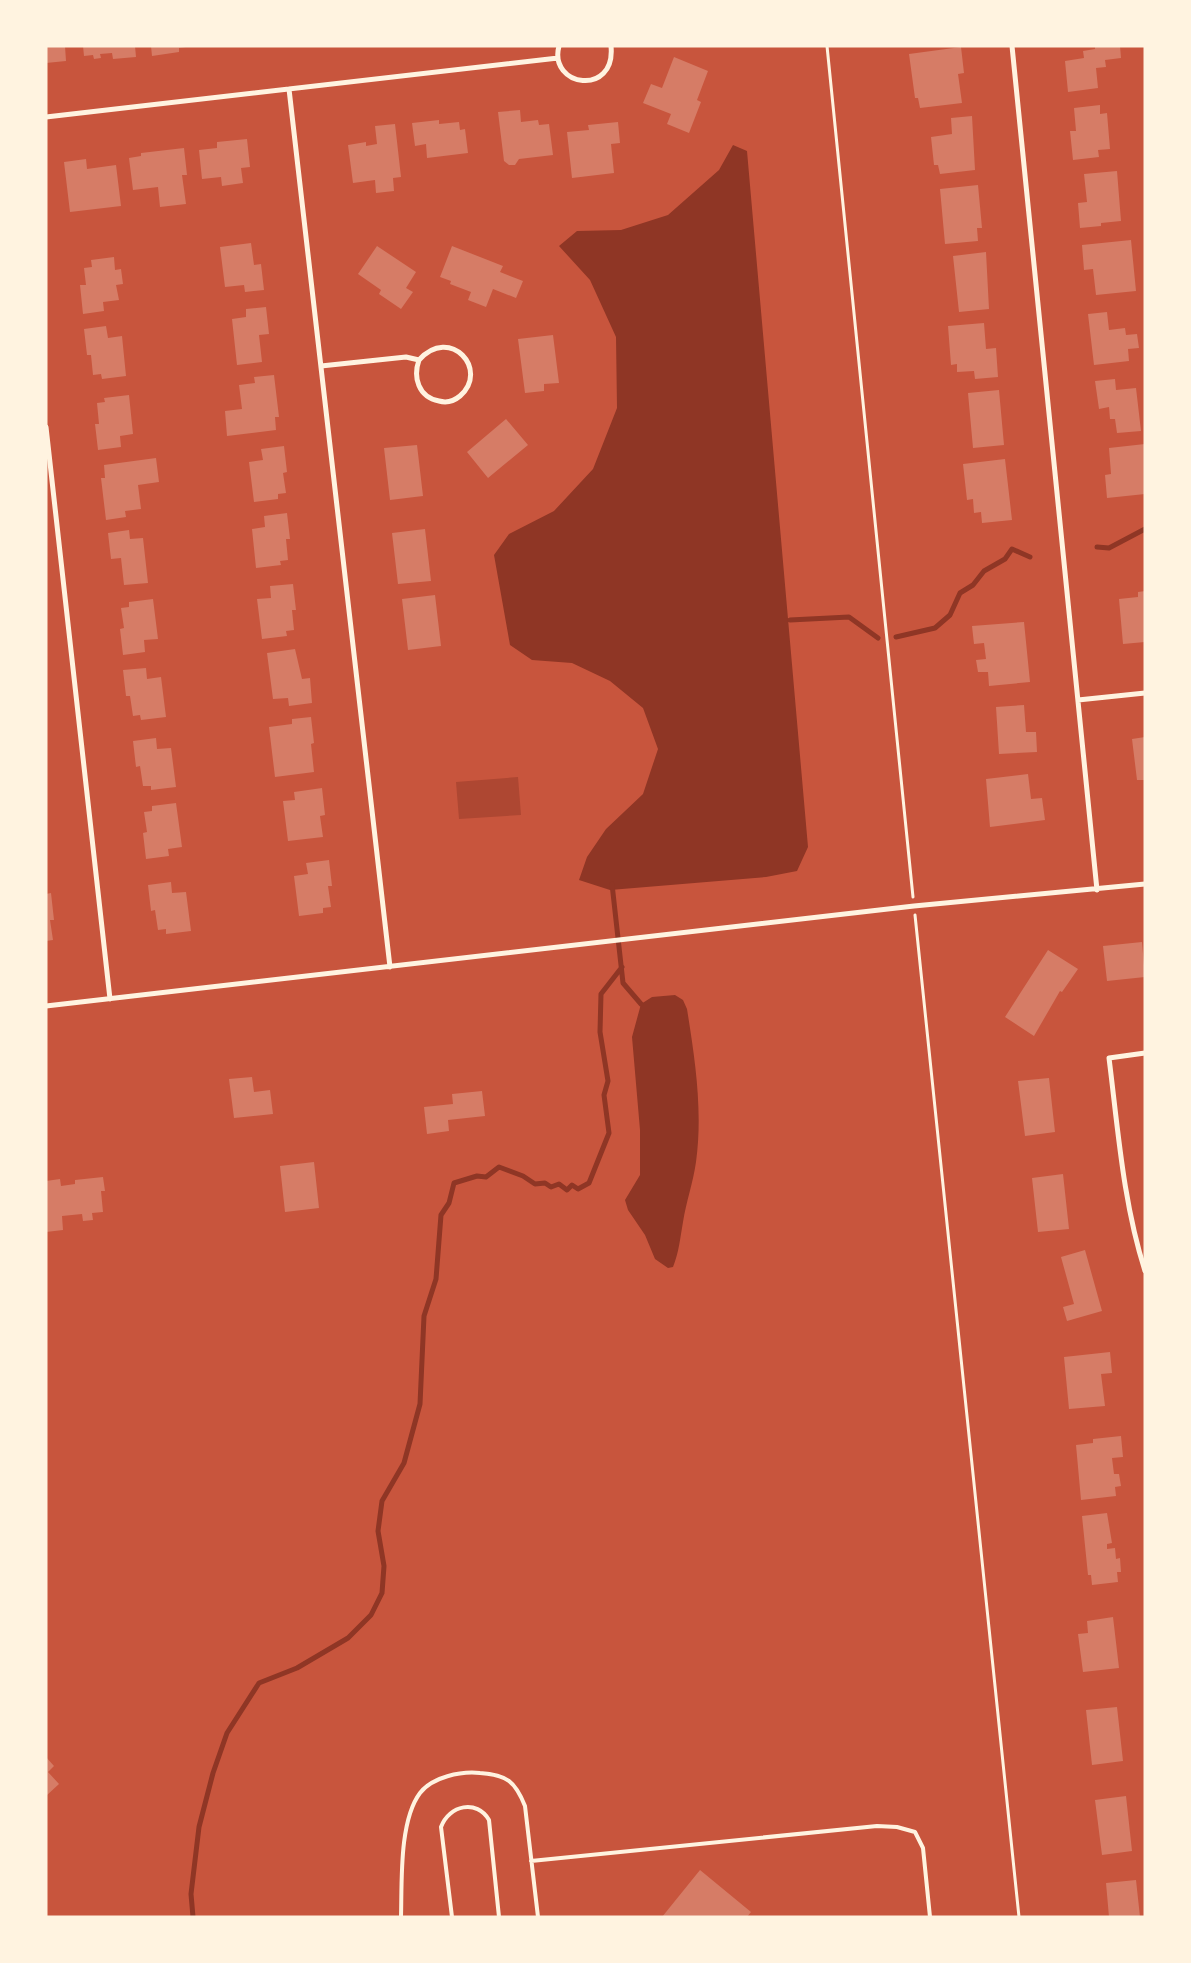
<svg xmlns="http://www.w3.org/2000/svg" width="1191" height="1963" font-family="'Fira Sans Condensed',sans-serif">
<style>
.green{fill:#ae4732}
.water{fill:#8f3625}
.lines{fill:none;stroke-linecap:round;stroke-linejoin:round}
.stream{stroke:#8f3625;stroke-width:5}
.building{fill:#d67c66}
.path{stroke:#fff3e0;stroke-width:3}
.service{stroke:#fff3e0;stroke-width:4}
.minor{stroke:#fff3e0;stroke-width:5}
</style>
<rect width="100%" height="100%" fill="#c8553d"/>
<path class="green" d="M518,777l3,38 -62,4 -3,-37z"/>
<path class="water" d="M733,145l14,6 61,696 -11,24 -31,6 -156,13 -31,-10 8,-23 19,-28 37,-35 15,-45 -15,-41 -33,-27 -38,-18 -40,-3 -22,-15 -16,-90 15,-21 45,-23 39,-42 24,-61 -1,-71 -26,-57 -31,-34 18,-15 44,-1 47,-15 51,-45z
M675,995l8,5 4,9c8,50 16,102 9,153 -3,21 -10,40 -13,60 -3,17 -4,30 -10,45l-5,1 -13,-9 -10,-24 -17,-25 -3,-10 15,-25v-45l-8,-93 9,-33 11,-7z"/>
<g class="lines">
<path class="stream" d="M1097,547l12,1 36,-19
M790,620l59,-3 29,21
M896,637l39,-9 15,-13 10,-22 13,-8 11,-14 21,-12 7,-10 18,8
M612,884l11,99 18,21
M193,1917l-2,-23 8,-67 14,-54 14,-40 32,-50 38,-15 51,-30 23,-23 11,-22 2,-27 -6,-35 4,-30 22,-38 16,-59 4,-88 12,-37 5,-64 8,-12 5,-20 23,-7 9,1 13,-10 24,9 12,8 10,-1 6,4 8,-3 8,6 5,-5 6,4 11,-6 20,-50 -5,-38 4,-14 -8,-49 1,-38 21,-27"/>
</g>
<path class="building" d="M46,46h19l1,15 -20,2z
M83,46h52l1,11 -23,2 -1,-6 -12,1 1,4 -7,1 -1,-4 -9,1z
M151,46h35v1l-7,1v4l-27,4z
M1095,46h25l1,12 -16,2 1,7 -10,1 2,20 -30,4 -3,-31 19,-3 -1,-7 12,-2z
M961,47l3,26 -6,1 4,29 -42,5 -2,-10h-3l-6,-44z
M674,57l34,14 -11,29 4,2 -12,31 -22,-9 4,-10 -28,-11 8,-19 11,4z
M1100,105v9l7,-1 3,36 -12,1 1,7 -26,3 -3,-29h6l-2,-23z
M520,110l1,12 17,-2 1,5 10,-1 4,31 -34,4 -4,6h-6l-5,-4 -6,-49z
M972,116l3,54 -35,4 -2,-9h-4l-3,-28 21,-3 -1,-16z
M439,120v4l20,-2 1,8 5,-1 3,24 -41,5 -1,-14 -11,2 -3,-23z
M618,122l2,21 -9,1 3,29 -42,5 -5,-46 22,-2 -1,-5z
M395,124l6,53 -8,1 1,13 -18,2 -1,-13 -22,3 -5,-38 18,-3v4l11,-2 -2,-18z
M247,139l3,28 -9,1 2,15 -21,3 -1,-9 -19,2 -3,-29 18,-2v-6z
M184,148l3,27h-5l4,29 -26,3 -2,-20 -25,3 -4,-32 12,-2v-3z
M86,159l1,10 29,-4 5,41 -51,6 -6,-50z
M1117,171l4,50 -20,2v3l-21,2 -2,-25 9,-1 -3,-28z
M978,185l4,43h-5l1,13 -33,3 -5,-55z
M1131,240l5,51 -40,4 -3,-26 -9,1 -2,-25z
M251,243l3,22 7,-1 3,26 -19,2 -1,-7 -19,2 -5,-40z
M377,246l39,26 -10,16 7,4 -12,17 -22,-15 2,-4 -23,-16z
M452,246l51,20 -3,6 23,9 -7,17 -23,-9 -7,18 -18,-7 3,-8 -21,-8 1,-3 -11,-4z
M986,252l3,57 -30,3 -6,-56z
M114,257l1,13 6,-1 2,15 -7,1 3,15 -16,2 1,9 -21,3 -3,-29h6l-2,-17 8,-1 -1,-7z
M266,307l3,27 -10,1 3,27 -25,3 -5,-46 14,-2v-8z
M1107,312l2,18 16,-2 1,7 11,-1 2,14 -11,1 1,12 -35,4 -6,-51z
M984,323l2,26 10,-1 2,29 -23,2 -1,-8 -17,1v-8l-6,1 -3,-39z
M106,326l2,12 14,-2 4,40 -24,3 -1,-5 -8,1 -2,-20h-4l-3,-26z
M553,335l6,48 -15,1v7l-19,2 -7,-54z
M274,375l5,42h-4l1,13 -49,6 -2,-25 17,-2 -3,-24 16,-2 -1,-6z
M1115,379l1,11 20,-2 5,43 -24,2 -2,-14h-5l-1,-12 -10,2 -4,-28z
M999,390l5,55 -31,3 -5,-55z
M129,395l4,39 -13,2 1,11 -23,3 -3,-26h4l-2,-21 8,-1 -1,-4z
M506,419l22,26 -40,33 -21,-26z
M1145,444v50l-38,4 -2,-23 6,-1 -2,-26z
M417,445l6,51 -33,4 -6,-52z
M284,446l3,26 -4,1 3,20 -8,1v5l-24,3 -5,-40 14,-2 -2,-11z
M156,458l3,24 -21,3 3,24 -16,2 1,6 -20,3 -5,-42h4l-1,-13z
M1005,459l7,61 -30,3 -1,-11 -7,1 -1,-14 -6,1 -4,-36z
M287,513l3,26h-4l2,21 -8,1 1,4 -25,3 -4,-39 13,-2 -1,-11z
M425,529l6,52 -33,3 -6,-51z
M129,530l1,9 13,-1 5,45 -24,2 -3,-27 -10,1 -3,-26z
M293,584l3,26h-4l2,20 -8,1 1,5 -25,3 -5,-40 14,-1 -1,-12z
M1145,591v51l-22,2 -4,-45 19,-2v-5z
M435,595l6,51 -33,4 -6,-51z
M153,599l5,40 -14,1 1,12 -22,3 -3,-26 4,-1 -3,-20 8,-1v-5z
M1024,622l6,60 -41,4 -1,-14h-10l-2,-12 10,-1 -2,-16 -10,1 -2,-18z
M295,649l7,30 8,-1 2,25 -23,3 -1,-8 -15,1 -6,-46z
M146,668l1,11 14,-2 5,40 -25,3 -1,-5 -7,1 -3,-20h-4l-3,-26z
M1024,705l2,27h10l1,20 -38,2 -3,-47z
M311,717l3,26 -3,1 3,28 -39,5 -6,-50 23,-3v-5z
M1145,737v43h-8l-5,-41z
M156,738l1,11 14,-1 5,39 -25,3v-4h-8l-3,-20 -4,1 -3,-26z
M1028,774l3,25 11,-1 3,22 -55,7 -4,-48z
M322,788l3,27 -5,1 3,21 -35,4 -5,-40 12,-1 -1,-8z
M176,803l6,44 -14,2 1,7 -23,3 -3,-26 4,-1 -3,-20 8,-1v-5z
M329,860l3,26h-4l3,21 -8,1v5l-24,3 -5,-40 14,-2 -2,-11z
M171,882l1,11 14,-1 5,39 -25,3v-5l-8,1 -3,-20 -4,1 -3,-26z
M51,893l3,27h-4l3,20 -7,1v-47z
M1142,942l3,35 -38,4 -4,-35z
M1048,950l30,19 -16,23 -2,-1 -26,45 -29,-19z
M252,1077l2,15 16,-2 3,24 -39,4 -5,-39z
M1049,1078l6,54 -30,4 -7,-55z
M482,1091l3,25 -37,4 1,11 -22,3 -3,-27 29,-3 -1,-10z
M314,1162l5,46 -34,4 -5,-46z
M1063,1174l6,55 -31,3 -6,-54z
M103,1177l2,14h-4l2,21 -11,1 1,7 -10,1 -1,-7 -20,2 1,14 -17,2v-51l14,-2 1,7 14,-2v-4z
M1085,1250l17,61 -35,10 -4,-14 11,-3 -13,-47z
M1110,1352l2,21 -11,1 4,32 -36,3 -5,-52z
M1121,1436l2,21 -11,1 2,16h5l2,12 -6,1 1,9 -35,4 -5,-55 17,-2v-4z
M1107,1513l5,30 -5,1v5l8,-1 1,11 4,-1 1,14h-4l1,10 -26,3 -1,-10h-3l-6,-59z
M1113,1617l6,51 -36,4 -5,-38 10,-1 -1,-12z
M1117,1707l6,54 -31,4 -6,-55z
M46,1757l8,9 -6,6 11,12 -13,12z
M1126,1796l6,55 -30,4 -7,-55z
M700,1870l51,42 -4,5h-85z
M1136,1880l4,37h-31l-3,-34z"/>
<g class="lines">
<path class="path" d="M827,46l86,851
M915,915l104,1002"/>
<path class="service" d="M531,1861l346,-35 20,1 18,5 8,16 7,69
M401,1917c1,-35 -2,-96 19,-124 12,-16 41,-22 60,-20 27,2 35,8 45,33l13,111
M452,1917l-11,-90c8,-22 36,-28 48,-7l10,97"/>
<path class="minor" d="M559,46c-11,41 57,51 52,0
M1012,46l85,844
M289,89l101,878
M46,117l512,-59
M321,366l85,-9 13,3c31,-35 71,10 41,36 -6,5 -14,7 -21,5 -21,-4 -26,-24 -20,-41
M46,427l64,572
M1078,700l67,-7
M46,1006l868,-100 231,-22
M1145,1053l-36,5c9,71 14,144 36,213"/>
</g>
<rect width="1191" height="1963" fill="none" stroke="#fff3e0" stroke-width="95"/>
</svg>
